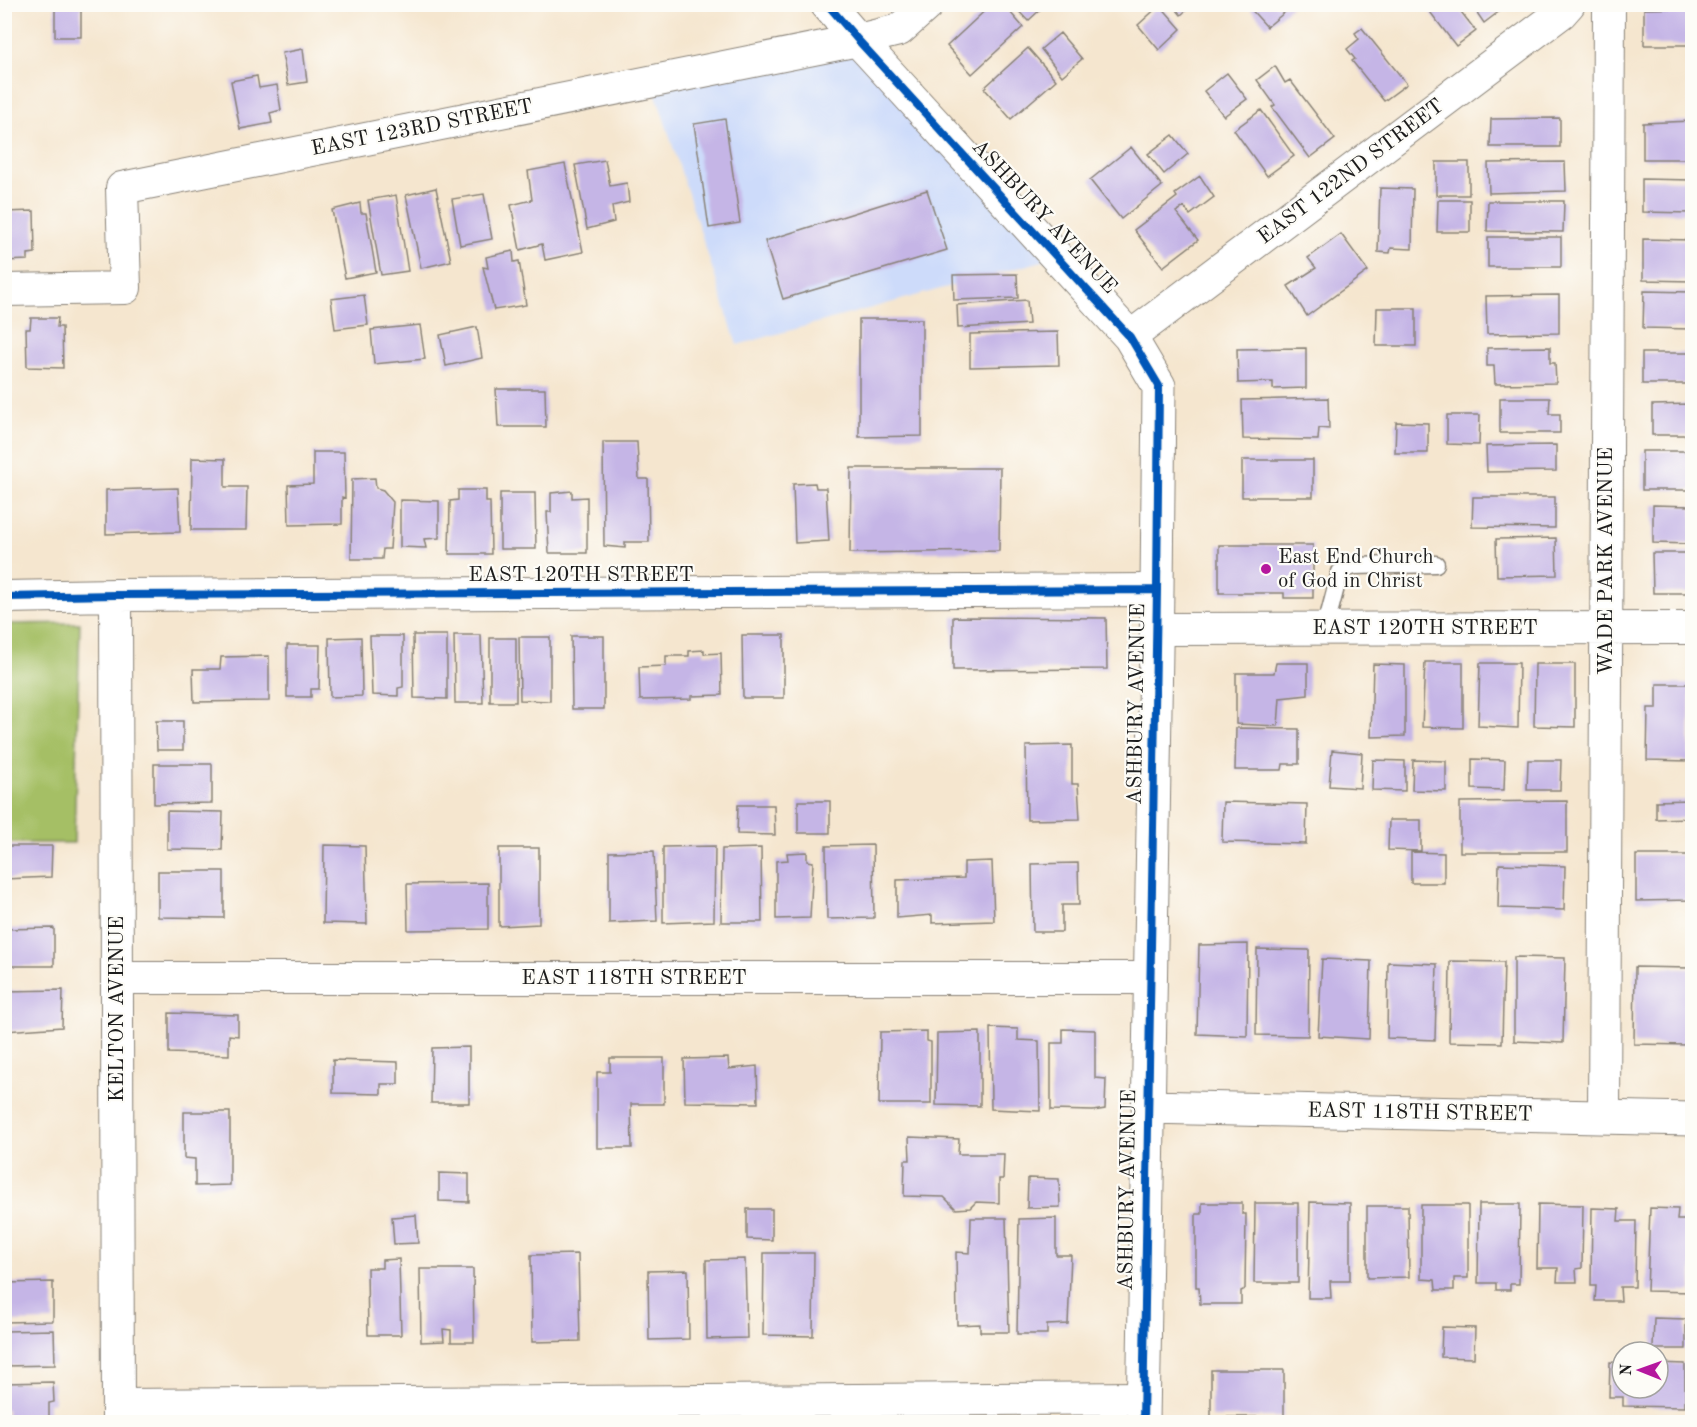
<svg xmlns="http://www.w3.org/2000/svg" width="1697" height="1427" font-family="'Old Standard TT',serif">
<style>
.built{fill:#cddbfa}
.green{fill:#a5bf65;stroke:#606e40;stroke-width:1.5}
.building{fill:#c5b5e6}
.lines{fill:none;stroke-linecap:round;stroke-linejoin:round}
.service-casing{stroke:#888176;stroke-width:19}
.minor-casing{stroke:#888176;stroke-width:34}
.tertiary-casing{stroke:#888176;stroke-width:35}
.service{stroke:#fff;stroke-width:16}
.minor{stroke:#fff;stroke-width:32}
.tertiary{stroke:#fff;stroke-width:33}
.cycleway-casing{stroke:#fdfcf7;stroke-width:11}
.cycleway{stroke:#0057b8;stroke-width:8}
.poi-dot{fill:#b5179e;stroke:#fdfcf7;stroke-width:2}
.labels{text-anchor:middle;dominant-baseline:central;stroke-width:4.5;stroke-linejoin:round;paint-order:stroke}
.street-label{font-size:21px;fill:#1c1c1c;stroke:#fdfcf7}
.poi-label{font-size:21px;fill:#1c1c1c;stroke:#fdfcf7;text-anchor:start}
</style>
<rect width="100%" height="100%" fill="#fdfcf7"/>
<filter id="ink" filterUnits="userSpaceOnUse"><feTurbulence type="fractalNoise" baseFrequency=".0167" numOctaves="2"/><feDisplacementMap in="SourceGraphic" scale="12" xChannelSelector="R" yChannelSelector="G"/><feConvolveMatrix kernelMatrix="1 2 1 2 8 2 1 2 1" color-interpolation-filters="sRGB"/></filter>
<filter id="wash" filterUnits="userSpaceOnUse"><feTurbulence type="fractalNoise" baseFrequency=".008" numOctaves="4" result="noise"/><feDisplacementMap in="SourceGraphic" scale="24" xChannelSelector="R" yChannelSelector="G"/><feGaussianBlur stdDeviation="1.35" result="paint"/><feColorMatrix in="noise" values="0 0 0 0 0 0 0 0 0 0 0 0 0 0 0 0 0 1.4 0 .05"/><feComposite in="paint" operator="in"/></filter>
<g filter="url(#wash)">
<rect width="100%" height="100%" fill="#f5e6cf"/>
<path class="built" d="M858,40l199,217 -320,88 -85,-263z"/>
<path class="green" d="M80,623l-6,220h-69v-219z"/>
<g id="blocks">
<path class="building" d="M55,4h26v33h-26z
M992,4h11l20,23 -51,47 -25,-28z
M1012,4h27l3,4 -14,13z
M1172,4h21l-12,11z
M1424,4h31l21,27 -20,15z
M1471,4h33l1,3 -21,16z
M1160,5l21,24 -22,21 -21,-25z
M1247,5h42l2,2 -24,20z
M1692,8v37h-48v-36z
M1362,28l45,56 -23,17 -32,-40 3,-2 -8,-10 12,-10 -4,-6z
M1060,33l22,26 -20,17 -21,-27z
M1028,48l28,32 -45,39 -27,-31z
M303,49l4,33 -19,3 -6,-32z
M1275,66l10,17 5,-3 45,59 -25,19 -38,-51 3,-2 -18,-25z
M1227,73l20,26 -23,17 -20,-25z
M257,76l2,12 18,-3 4,25 -11,3 2,10 -32,6 -9,-48z
M1261,110l33,46 -27,20 -33,-46z
M1560,118v29h-70l1,-28z
M725,119l15,104 -31,5 -15,-104z
M1692,121v38h-49v-36z
M1173,135l15,19 -24,20 -16,-20z
M1131,147l31,39 -41,33 -31,-39z
M605,160l5,26 17,-3 2,19 -17,4 2,16 -27,7 -12,-64z
M1436,162h33v33h-33z
M1565,162l1,29 -77,2 -1,-30z
M565,164l18,88 -38,8 -3,-16 -22,6 -9,-45 21,-5 -4,-29z
M1200,176l14,21 -24,18 -6,-8 -8,5 22,28 -35,27 -29,-37 43,-33 -2,-3z
M1642,179l50,1v33l-50,-1z
M436,188l15,73 -30,7 -15,-73z
M1380,188l33,1 -1,60 -21,-1 -1,5 -12,-1z
M927,190l20,60 -164,49 -18,-58z
M484,194l8,45 -32,6 -8,-46z
M396,195l12,76 -27,4 -13,-75z
M1438,200h32v32h-33z
M1488,201h76l-1,31 -76,-1z
M360,203l1,10h5l10,59 -31,6 -13,-68z
M34,211l1,42 -7,1v6l-24,1v-49z
M1341,234l27,37 -61,45 -19,-30 28,-18 -8,-10z
M1488,237h73v30h-73z
M1643,239l49,1v41l-49,-1z
M513,251l1,11 5,-1 7,44 -32,5 -11,-43 5,1 -2,-11z
M1017,274l1,24 -64,2 -1,-25z
M1644,291l48,1v37l-49,-1z
M364,295l4,30 -33,4 -4,-30z
M1559,295v38l-72,1 -1,-38z
M1027,300l2,24 -71,4 -1,-23z
M1377,308h39v38h-40z
M31,318h27l-1,9h5l1,41 -36,-1 -1,-38h4z
M859,319h63v117l-63,1z
M420,325l5,34 -51,5 -3,-34z
M477,327l5,31 -36,8 -6,-31z
M1058,332l1,33 -89,2v-33z
M1550,347v16h5l1,20 -61,1 -1,-18h-7v-18z
M1306,348v40l-33,1v-7l-35,1 -1,-34z
M1642,353h50v31h-50z
M496,389h49l1,38h-48z
M1328,398l1,31 -10,-1 -1,12 -75,-1 -1,-39z
M1500,398h50l-1,16h11v19h-60z
M1692,404v31h-40v-30z
M1447,415h33l-1,30 -32,-1z
M1396,422l32,1v30h-33z
M603,442h34l2,37h9l1,63h-24v6l-21,-2z
M1556,445v26l-69,1 -1,-26z
M1642,451h50v39h-50z
M313,452h31l1,46 -3,-1v27l-53,1 -1,-40 25,-1z
M192,458l33,1v28h22l-1,43h-55z
M1242,460h71v37h-71z
M851,468h149l-1,83 -149,2z
M375,478l1,10 7,2 10,12 -3,47h-7l-1,10h-31l1,-80z
M815,483l1,5h10l3,53 -34,2 -2,-59z
M178,488l2,44 -74,2v-44z
M458,490h28v12h4l1,52h-42l1,-53 8,-1z
M572,491v7l15,-1v56h-38l-2,-41h4v-19z
M500,493h35l1,56h-36z
M1473,497h82v31l-83,-1z
M400,500l39,1v37l-15,1 2,9 -26,-1z
M1653,505l39,1v38l-39,-1z
M1556,538l1,37 -60,1 -1,-37z
M1219,545h94v53h-29v-5h-65z
M1652,553h40v40h-39z
M953,617l153,1 1,51 -154,1z
M413,635h34v64l-33,-1z
M454,635h27l2,68h-28z
M742,635h42v63h-41z
M370,636h33v51l-5,1v8l-26,-1z
M571,636h33v73h-32z
M361,637l1,59 -32,1 -1,-59z
M519,637h31v64l-30,-1z
M490,638h26v64h-26z
M287,645h33l-1,44h-8v8h-24z
M704,650v4l17,-1 1,42 -31,1v3l-51,1 -1,-33 27,-1v-10h23v-5z
M269,656v45l-75,1 -1,-33h27l1,-12z
M1425,662h38v66l-41,-1z
M1276,663h32v32l-28,3 -2,28 -42,-2v-51h38z
M1480,663h39l-1,65 -40,-2z
M1373,664l32,1v71l-34,1z
M1535,664h40v63l-41,-1z
M1657,684h33l-1,77 -42,-1 1,-52h9z
M156,721h27v29h-26z
M1236,728l63,1v35h-16l-1,6h-47z
M1072,745v39h6l2,35 -53,1 -1,-74z
M1332,750l30,3 -2,35 -31,-2z
M1472,759l33,1 -1,30 -32,-1z
M1373,760l32,1v30l-33,-1z
M1413,760l33,1v30l-34,-1z
M1528,760h33l-1,30h-33z
M154,764h58v39l-58,1z
M1690,800v18l-34,1v-18z
M798,801h32v32h-32z
M1567,801v51h-107v-50z
M1223,802l84,2 -1,40 -84,-2z
M738,805h36l1,30 -38,-1z
M167,811l56,1 -1,38 -55,-1z
M1389,820h32v31l-33,-1z
M324,845l41,1 2,78 -44,-1z
M873,845l1,73 -47,1 -1,-73z
M4,846h48l-1,31 -47,2z
M715,846l-1,75 -51,2v-76z
M499,848h40v76l-40,2z
M761,848l1,74h-41l1,-73z
M654,851l3,70 -48,2v-71z
M807,852v9l6,1 -3,56 -34,1v-58l12,-1 -1,-7z
M1411,852l33,1v30h-33z
M1636,855h56v45l-56,1z
M992,861l2,60 -62,2v-8l-35,3v-38l67,-2v-16z
M1078,863l1,42h-17v27h-29l-1,-68z
M1499,864l66,2 -1,44 -66,-2z
M158,871h66v47l-66,-1z
M488,883v46l-80,1 -1,-46z
M54,928v38h-50v-37z
M1248,944l-1,92 -50,-2 2,-89z
M1257,949l52,1 -1,86 -52,-1z
M1514,957l51,1 -2,85 -49,-2z
M1322,959l49,2 -2,78 -51,-3z
M1450,961l54,1 -2,81 -53,-1z
M1388,962l49,2 -2,76 -48,-2z
M1635,967l55,1 -1,77 -55,-1z
M63,990l-1,37 -57,4 2,-7h-3v-33z
M169,1013l69,2v21l-9,-1v20l-60,-2z
M990,1028l28,1v11l21,1 1,70 -49,-2z
M1063,1029l32,1v48l11,1 -1,30 -12,2 -42,-1v-67h12z
M927,1031v10l4,1v62h-52l1,-72z
M980,1032v74l-44,-1 1,-72z
M469,1047v56h-38l1,-55z
M610,1058h54v46h-33l1,44h-35v-76h13z
M728,1058l1,11 28,-3 1,37 -73,-1 -1,-43z
M333,1060l65,2v22h-17v10l-48,-1z
M184,1112h46v73l-35,1v-27l-11,-1z
M909,1137l50,2 -1,15h46l-1,25h-4v24l-23,-1 -6,6 -14,1 -12,-12 -40,-1 1,-36h5z
M439,1173l30,1v28l-30,-1z
M1028,1178l31,1 1,28 -33,1z
M1310,1202l40,1v78h-20l1,17h-23z
M1202,1203h40v11h4l-1,75 -4,2v13h-41l-1,-17h-3v-73h6z
M1255,1203h43v80h-44z
M1479,1204h41l-1,80h-9v6h-14v-7h-18z
M1538,1204l45,1 -1,63 -6,1 1,13h-20l1,-14h-21z
M1421,1205h47v73h-14v12h-18l-1,-10 -14,-1z
M1367,1206h41l1,71 -42,1z
M1592,1208l27,1 -1,12h18l-1,66h-15l1,14h-26l1,-15h-5z
M1650,1208l28,1 -1,11h15v72l-45,-1z
M747,1209h25v31l-25,-1z
M416,1215l2,28 -24,1 -2,-27z
M971,1218h35l3,114h-29v-8l-23,1 -1,-73 14,1z
M1056,1218v37h15l-3,69 -21,1v9h-30l2,-115z
M764,1253h50l-1,83 -50,-1z
M578,1254l2,87 -48,1 -1,-87z
M399,1259l2,76h-33l-1,-67h15v-8z
M745,1259l2,79 -40,1 -1,-79z
M420,1269h53l1,73h-23v-12l-8,-1 1,12 -23,1z
M688,1270l1,69 -40,1 -1,-69z
M53,1282v39l-49,1v-39z
M1654,1318l32,1v30h-33z
M1442,1327l33,1 -1,30 -33,-1z
M54,1330l1,35 -51,1v-35z
M1610,1362l12,1v25h36v-25l27,1v43l-62,-1v-9h-14z
M1211,1370h73v47h-73z
M53,1382l1,20 -5,1v14h-42v-8h-3v-26z"/>
</g>
</g>
<g filter="url(#ink)">
<use href="#blocks" fill-opacity="0" stroke="#888176" stroke-width="1.5"/>
<g class="lines">
<g class="service-casing">
<path id="service" d="M1325,629l15,-57 14,-6 82,-2"/>
</g>
<g class="minor-casing">
<path id="minor" d="M4,290l121,-2 -3,-100 736,-148 41,-10 29,-26
M1130,337l431,-324 8,-9
M116,595l2,827
M4,597l112,-2 1041,-5
M1157,629l535,-1
M117,978h1033
M1604,1117l5,-1113
M118,1405l1025,-7"/>
</g>
<g class="tertiary-casing">
<path id="tertiary" d="M827,4l31,36 272,297 29,49 -2,204 -14,832
M1148,1107l544,12"/>
</g>
<use href="#service" class="service"/>
<use href="#minor" class="minor"/>
<use href="#tertiary" class="tertiary"/>
<g class="cycleway-casing">
<path id="cycleway" d="M827,4l31,36 272,297 29,49 -2,204 -14,832
M4,597l112,-2 1041,-5"/>
</g>
<use href="#cycleway" class="cycleway"/>
</g>
</g>
<circle class="poi-dot" cx="1266" cy="569" r="6"/>
<g class="labels">
<g class="street-label">
<text transform="translate(422 128) rotate(-11)">EAST 123RD STREET</text>
<text transform="translate(1351 172) rotate(-37)">EAST 122ND STREET</text>
<text transform="translate(1044 217) rotate(47)">ASHBURY AVENUE</text>
<text transform="translate(1606 561) rotate(-90)">WADE PARK AVENUE</text>
<text x="581" y="575">EAST 120TH STREET</text>
<text x="1425" y="628">EAST 120TH STREET</text>
<text transform="translate(1137 704) rotate(-89)">ASHBURY AVENUE</text>
<text x="634" y="978">EAST 118TH STREET</text>
<text transform="translate(117 1009) rotate(-90)">KELTON AVENUE</text>
<text transform="translate(1420 1113) rotate(1)">EAST 118TH STREET</text>
<text transform="translate(1128 1190) rotate(-89)">ASHBURY AVENUE</text>
</g>
<g class="poi-label">
<text x="1278" y="557">East End Church<tspan x="1278" dy="24">of God in Christ</tspan></text>
</g>
</g>
<rect width="1697" height="1427" fill="none" stroke="#fdfcf7" stroke-width="24"/>
<g transform="translate(1640 1370) rotate(271)"><circle r="28" fill="#fdfcf7" stroke="#a3a29f" stroke-width="1.5"/>
<path d="M0-4.5L10 22L0 15L-10 22Z" fill="#b5179e"/>
<text y="-9" font-size="16" font-weight="bold" text-anchor="middle" fill="#1c1c1c">N</text>
</g>
</svg>
